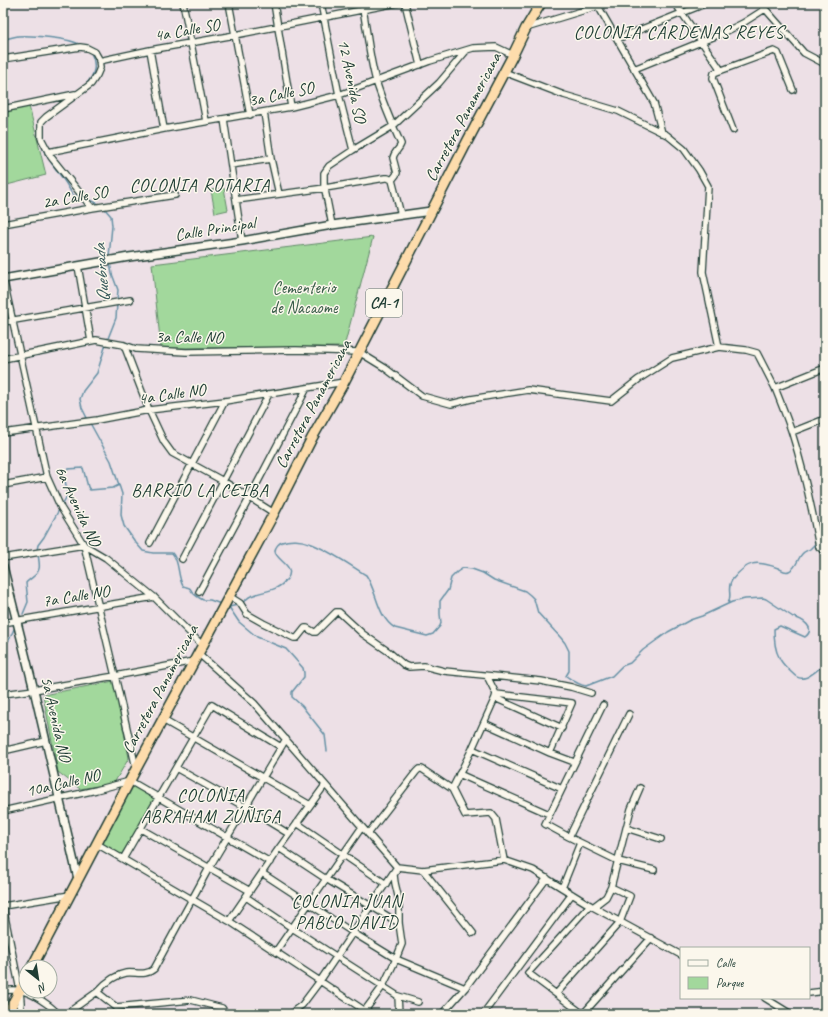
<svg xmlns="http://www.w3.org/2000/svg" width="828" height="1017" font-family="Caveat,sans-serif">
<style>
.green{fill:#a2d89c;stroke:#608a68}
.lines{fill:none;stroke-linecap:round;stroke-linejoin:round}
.stream{stroke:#6591a5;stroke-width:1.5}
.minor-casing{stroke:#1f3d34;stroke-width:8}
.tertiary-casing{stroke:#1f3d34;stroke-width:10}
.trunk-casing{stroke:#1f3d34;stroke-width:12}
.minor{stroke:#fbf7ec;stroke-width:5.5}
.tertiary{stroke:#fbf7ec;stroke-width:7}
.trunk{stroke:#fddcac;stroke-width:9}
.labels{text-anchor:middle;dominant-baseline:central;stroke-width:3;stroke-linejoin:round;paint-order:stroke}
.shield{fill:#fbf7ec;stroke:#61756b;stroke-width:1}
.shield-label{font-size:16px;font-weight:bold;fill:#1f3d34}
.street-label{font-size:17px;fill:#1f3d34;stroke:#fbf7ec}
.park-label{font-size:17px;fill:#395c49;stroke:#fbf7ec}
.neighbourhood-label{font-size:18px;letter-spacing:1px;fill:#1f3d34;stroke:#fbf7ec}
.water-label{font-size:18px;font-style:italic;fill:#36595a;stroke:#fbf7ec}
</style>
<rect width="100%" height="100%" fill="#ede0e6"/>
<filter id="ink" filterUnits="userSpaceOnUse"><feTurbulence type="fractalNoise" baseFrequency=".025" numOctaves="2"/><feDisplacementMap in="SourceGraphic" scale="8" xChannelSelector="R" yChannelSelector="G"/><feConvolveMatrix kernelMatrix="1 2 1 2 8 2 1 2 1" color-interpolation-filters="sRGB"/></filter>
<g filter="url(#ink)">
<path class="green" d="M29,106l17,69 -43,11v-73z
M224,188l4,22 -13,3 -4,-23z
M373,237l-29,110 -183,1 -9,-84z
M114,681l15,77 -15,25 -34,6 -22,-17 -15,-77z
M133,786l22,13 -34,56 -20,-12z"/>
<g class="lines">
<path class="stream" d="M3,40c5,-2 10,-3 15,-4 12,-1 53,2 62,9
M85,85c10,-9 12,-21 6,-32
M41,119l-3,3c-2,33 21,45 34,72l5,3 5,1
M88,199l11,5
M104,208l7,8 1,10 -3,31
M110,263l2,11 6,16 -1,10
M107,341l9,-23 1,-14
M88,420l-6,-12 -2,-9 3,-8 14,-18 9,-29
M90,423l21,38 11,33 -1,21 3,11 12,17 7,8 10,2h19c8,8 5,23 11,33 11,3 5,2 11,8 3,3 6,4 9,6h7l11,4
M825,474c-3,5 -3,8 0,13
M62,505l5,-9 1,-2 -5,-22 5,-3 15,-1 5,19 2,3 23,-2 6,-3
M819,540l6,-6
M37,550l1,-5 6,-8 16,-29
M242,603c3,-2 6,-6 9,-7 14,-6 26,-4 36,-17 10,-13 -12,-19 -12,-28 0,-4 4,-8 7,-9 8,-3 20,-2 27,1 20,7 39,21 57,32 11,16 11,42 29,53l32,8 6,-2 7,-8 1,-3 -1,-9v-13l8,-11 3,-12 6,-6 6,-4 9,1 11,4 11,7 31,11 5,4 4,4 4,14 23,25 4,5 4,8v20l-3,5c6,4 12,9 20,10l26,-10 10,-10 8,-3 13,-13 25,-18 22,-12 12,-4 30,-14 13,-3 18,-1 3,1 27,18c9,2 24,11 12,20l-25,-11 -6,3c0,8 1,21 5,28 2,6 7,10 12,15 4,4 7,7 13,6 7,-1 15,-10 21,-14
M728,603c5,-7 -2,-15 4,-23 15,-19 24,-20 46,-12 4,2 7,5 11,3 8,-3 8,-12 13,-17 2,-3 5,-3 8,-5 2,-2 4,-4 6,-6
M229,607l9,-2
M229,607l10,15 18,15 29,12 17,19 1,5v4l-12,15v5l10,9 23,29 2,16
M23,614l5,-12 -2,-19c2,-3 5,-4 8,-7 8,-6 5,-13 4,-22
M3,649l7,-11 4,-9
M3,697l1,4 -1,5"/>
<g class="minor-casing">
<path id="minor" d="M183,3l8,40 15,78
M229,3l21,112
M274,3l17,104
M321,3l18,92 14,55
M362,3c5,26 7,53 14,78 7,22 16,43 25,63 -2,6 -7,8 -8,14l4,15 -1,2 -4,5 9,35
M405,3l15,62
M675,3l46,67
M760,3l44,50 21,11
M598,6l56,97 8,30
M526,28l82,-25
M617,39l90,-36
M150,50l14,79
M3,59l77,-12 7,1 8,4 4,7 1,9 -3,7 -6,9 -45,33 -5,5v16l10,19 41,51
M99,61l51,-11 85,-15 162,-32
M634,69l89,-36 20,-10 22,-14
M504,72l60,23 54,16 49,24 17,14 15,21 9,16 -5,86 16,75 27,3 11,3 18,35 50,-20
M3,109l72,-15
M264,112l7,47
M224,119l18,122
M733,130l-20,-52 1,-5 60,-22 4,2 15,37
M48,152l116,-23 127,-22 48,-12 91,-34 43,-13 23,-1 17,8
M231,165l40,-6 8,35
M236,200l89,-12 60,-10h3l4,2
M3,224l89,-16 83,-13
M332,225l-8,-40v-12l5,-7 24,-16 40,-24 46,-43 28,-33
M78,266l13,75
M3,277l44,200 14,31 23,37 31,131 21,92
M3,322l127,-22
M124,345l25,65 15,32 8,11 51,28 51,32
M3,359l93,-19 28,5 12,4 50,3 110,-2 63,2 26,16 37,28 29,8 20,-5 57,-9 83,11 28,-22 33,-21 47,-11
M775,388c6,15 12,30 17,45 12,38 20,75 27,114l6,5
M792,432l33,-13
M3,433l94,-13 52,-10 76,-9 119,-19
M3,485l44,-8
M150,543l75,-142
M84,545l22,13 48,39 48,48
M3,558l81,-13
M182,559l87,-165
M199,592l51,-95 57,-109
M229,596l11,7 7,11 16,9 31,15h3l8,-10h2l7,4h2l20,-20h3l24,22 26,18 15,13 5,2 15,-1 20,5 97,10 30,6 20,6
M3,623l151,-26
M198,653l56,50 143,164 26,3 81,-10 29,10 60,37 88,48
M3,694l31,-4 81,-14 79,-15
M496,694l76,9 -22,50
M495,698l67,30
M603,705l-58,119 24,13 49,24 36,9
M163,720l147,85
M484,723l66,30 24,9
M472,749l90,40
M3,751l43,-10
M176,768l69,39 44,27
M459,774l90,40
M452,789l20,-40 23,-51 1,-4 -9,-18
M3,811l93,-21 34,-9 140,81
M297,823l89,61
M626,828l35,11
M141,829l109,62
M368,834l48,-62 3,-3h3l30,20 13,26 26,-2 5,6 8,41
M569,837l60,-123
M97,844l132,77 141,93
M279,848l47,31 73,44
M123,859l89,-154 69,42
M423,870l50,63
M262,873l90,59 44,27 69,29
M562,888l18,-45
M246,897l46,31 106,68 1,18
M3,906l67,-11
M3,907l17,83 1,13 -1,7 3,4
M593,907l13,-10 5,-10 20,-78 9,-21
M229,921l50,-73 46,-63
M276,951l86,-124
M3,991c17,-3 27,1 41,11 6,4 10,7 14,12
M97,992c8,-9 17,-17 29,-19 10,-1 20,3 28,-4l55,-101 77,-129
M809,993l16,-2
M556,994l64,-72 10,-26 -19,-9
M398,996l20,6
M765,998l26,16
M363,1013l20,-27 13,-27 6,-15 -3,-21v-23l-4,-17 -1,-8 2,-4
M66,1014l31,-22 19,15 75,-7 31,8 4,6
M292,1014l3,-4 7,-5 18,-24 77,-114
M442,1014l23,-26 82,-110
M483,1014l89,-120
M583,1014l-55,-41 62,-68
M583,1014l68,-76"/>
</g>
<g class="tertiary-casing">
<path id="tertiary" d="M3,279l126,-22 113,-16 90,-16 99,-14
M3,566l31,124 44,189"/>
</g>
<g class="trunk-casing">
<path id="trunk" d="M32,967l104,-198 138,-256 38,-75 32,-56 124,-242 45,-85 13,-27 15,-25
M7,1014l19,-35"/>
</g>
<use href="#minor" class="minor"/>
<use href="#tertiary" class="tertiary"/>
<use href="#trunk" class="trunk"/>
</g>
</g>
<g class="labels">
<rect class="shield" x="366" y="289" width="36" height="28" rx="3"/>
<g class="shield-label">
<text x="384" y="303">CA-1</text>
</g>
<g class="street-label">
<text transform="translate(187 30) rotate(-10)">4a Calle SO</text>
<text transform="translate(352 81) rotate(78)">12 Avenida SO</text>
<text transform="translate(281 94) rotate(-12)">3a Calle SO</text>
<text transform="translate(463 117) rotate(-62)">Carretera Panamericana</text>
<text transform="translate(75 197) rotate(-10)">2a Calle SO</text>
<text transform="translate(215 229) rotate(-9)">Calle Principal</text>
<text transform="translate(189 337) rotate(1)">3a Calle NO</text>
<text transform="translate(172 394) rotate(-8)">4a Calle NO</text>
<text transform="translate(313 404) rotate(-62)">Carretera Panamericana</text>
<text transform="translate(78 506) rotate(65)">6a Avenida NO</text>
<text transform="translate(76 596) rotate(-9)">7a Calle NO</text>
<text transform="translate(160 689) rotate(-62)">Carretera Panamericana</text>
<text transform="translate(56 719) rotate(77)">5a Avenida NO</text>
<text transform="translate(63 783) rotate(-13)">10a Calle NO</text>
</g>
<g class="park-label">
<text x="304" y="287">Cementerio<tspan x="304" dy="20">de Nacaome</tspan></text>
</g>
<g class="neighbourhood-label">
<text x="679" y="32">COLONIA CÁRDENAS REYES</text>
<text x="200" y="185">COLONIA ROTARIA</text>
<text x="200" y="490">BARRIO LA CEIBA</text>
<text x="211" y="795">COLONIA<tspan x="211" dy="21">ABRAHAM ZÚÑIGA</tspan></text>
<text x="347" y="901">COLONIA JUAN<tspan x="347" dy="21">PABLO DAVID</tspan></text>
</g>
<g class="water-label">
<text transform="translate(101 273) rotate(-94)">Quebrada</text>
</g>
</g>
<rect width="828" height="1017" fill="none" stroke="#fbf7ec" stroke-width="16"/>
<rect x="8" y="8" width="812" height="1001" fill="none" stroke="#1f3d34" stroke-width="1.5" filter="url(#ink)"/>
<rect x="680" y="947" width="130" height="52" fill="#fbf7ec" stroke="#a3ada2"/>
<rect x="688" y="960" width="20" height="6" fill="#fbf7ec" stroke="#a3ada2"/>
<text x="716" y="967" font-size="12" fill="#1f3d34">Calle</text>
<rect x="688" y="977" width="20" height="12" fill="#a2d89c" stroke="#a3ada2"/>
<text x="716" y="987" font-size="12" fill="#1f3d34">Parque</text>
<g transform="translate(38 979) rotate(150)"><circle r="19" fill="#fbf7ec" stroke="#a3ada2"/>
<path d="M0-3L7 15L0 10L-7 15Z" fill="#1f3d34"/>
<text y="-6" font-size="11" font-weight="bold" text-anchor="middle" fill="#1f3d34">N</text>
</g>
</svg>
